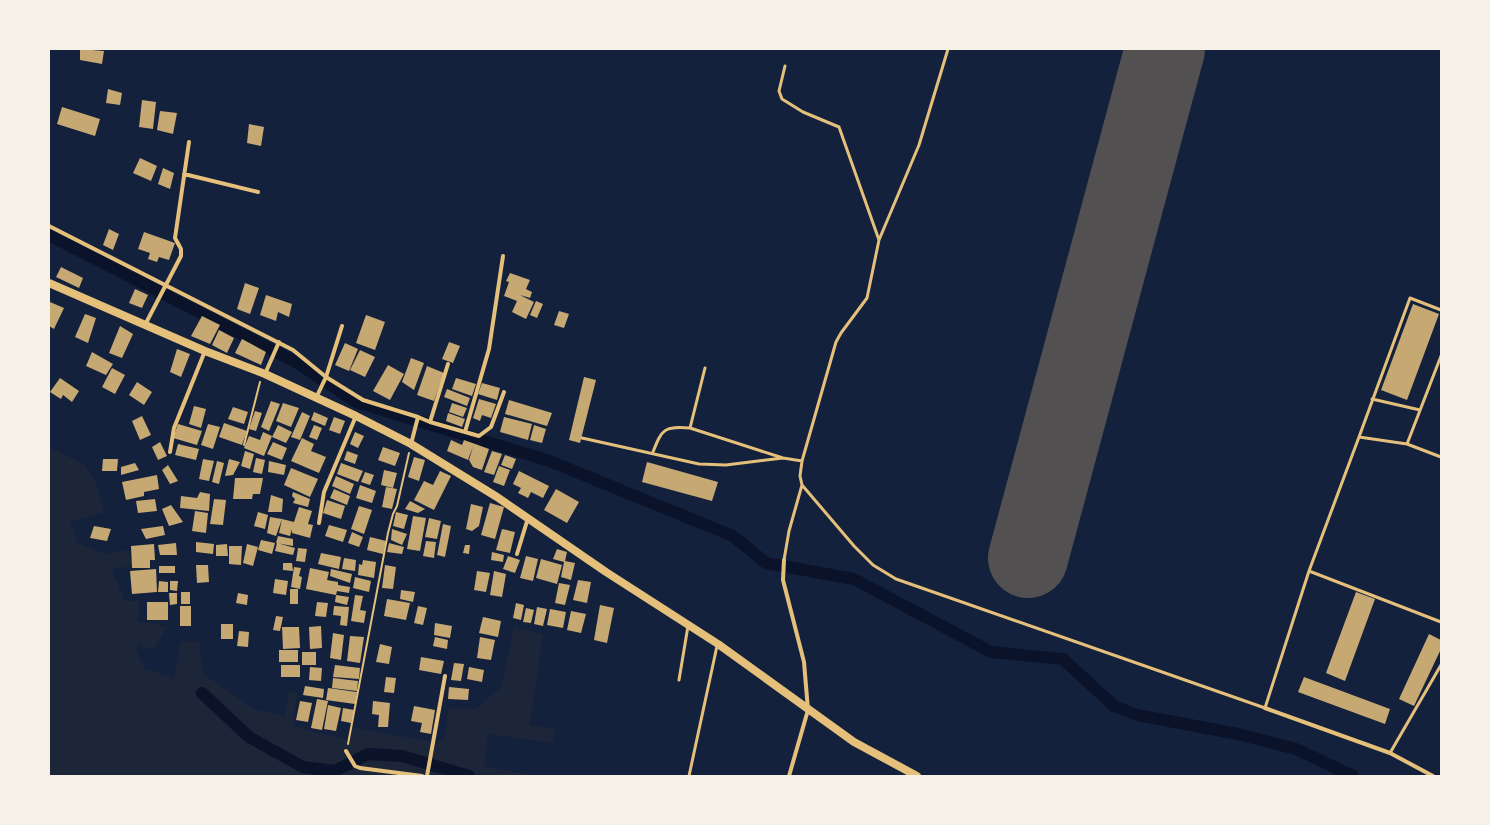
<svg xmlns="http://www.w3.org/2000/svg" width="1490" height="825" font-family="Roboto,sans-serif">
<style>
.green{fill:#1d2539}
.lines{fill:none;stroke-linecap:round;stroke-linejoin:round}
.canal{stroke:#0b132b;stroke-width:12}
.runway{stroke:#525050;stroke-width:80}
.building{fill:#c6a872}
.path{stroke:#e5c07b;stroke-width:2}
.service{stroke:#e5c07b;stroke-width:3}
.minor{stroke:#e5c07b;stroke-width:4}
.secondary{stroke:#e5c07b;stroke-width:8}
</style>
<rect width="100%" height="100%" fill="#14213d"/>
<path class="green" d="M49,447l36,18 11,18 8,29 -34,10 8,21 28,11 23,-4 1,17 -19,1 14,33h14l-1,21 18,1 10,5 -12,22 -16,-6 -2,5 9,20 29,9 7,-37 19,1 2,31 52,36 31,7 4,-26 8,4 -4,32 53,14 4,-13 85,15 10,-4 4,-30 27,1 25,-22 13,-59 29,6 -13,91 25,4 -2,14 -65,-9 -4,32 50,10h-485z"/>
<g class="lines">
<path class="canal" d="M49,235l247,127 60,40 191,58 186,76 33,27 88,16 137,73 72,7 51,47 23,9 101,19 58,15 57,27
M202,693l47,44 54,30 32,4 33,-17 34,2 67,20"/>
<path class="runway" d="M1028,558l137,-509"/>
</g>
<path class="building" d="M80,49l24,2 -2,13 -22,-4z
M108,89l14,4 -2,12 -14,-2z
M142,100l14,2 -3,27 -14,-2z
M62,107l38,12 -5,17 -38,-12z
M160,111l17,2 -4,21 -16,-4z
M249,124l15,3 -3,19 -14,-3z
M140,158l17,8 -6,15 -18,-8z
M163,168l11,5 -4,16 -12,-5z
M109,229l10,5 -6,16 -10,-5z
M144,232l31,11 -6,17 -10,-3 -2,5 -9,-3 2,-6 -12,-4z
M61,267l22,11 -4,10 -23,-11z
M510,273l20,7 -4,9 6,3 -2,6 -10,-3 14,7 -8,17 -14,-7 5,-11 -13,-5 5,-14 -3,-1z
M245,283l14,5 -9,26 -13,-5z
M135,289l13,6 -6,13 -13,-5z
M266,295l26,9 -3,13 -11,-5 -2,9 -16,-6z
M536,301l7,3 -6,14 -7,-3z
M50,302l14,6 -10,21 -5,-3z
M1413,304l26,10 -32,86 -26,-10z
M559,311l10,3 -5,14 -10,-3z
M85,314l11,4 -8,25 -13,-6z
M366,315l19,7 -10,28 -19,-7z
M202,316l18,9 -10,19 -19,-8z
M120,326l13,8 -11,24 -13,-5z
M219,330l15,8 -7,15 -15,-8z
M242,339l24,13 -5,13 -26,-12z
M449,342l11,4 -7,17 -11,-4z
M345,343l13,6 -9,22 -14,-6z
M177,349l13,5 -9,23 -11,-5z
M360,350l15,7 -10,20 -15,-7z
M92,352l21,12 -7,11 -20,-9z
M411,358l13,5 -10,27 -12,-8z
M388,365l16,9 -14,26 -17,-9z
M427,366l17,7 -10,28 -17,-6z
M112,368l13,7 -10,19 -13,-7z
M584,377l12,3 -16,63 -11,-3z
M60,378l19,13 -7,11 -9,-7 -2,4 -11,-7z
M456,378l20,6 -4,12 -20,-7z
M137,382l15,10 -8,13 -15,-10z
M482,383l18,5 -3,12 -19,-6z
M447,389l23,9 -3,8 -23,-9z
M479,399l17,5 -5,14 -9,-3 -2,6 -7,-3z
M509,400l43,13 -5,13 -42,-12z
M271,401l9,3 -11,27 -8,-4z
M283,403l16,5 -8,19 -15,-6z
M452,403l15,5 -4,9 -14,-5z
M194,406l12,3 -5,19 -12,-4z
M233,407l15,5 -4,12 -16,-5z
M255,411l7,2 -6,18 -7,-2z
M302,412l8,4 -10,24 -9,-3z
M314,412l14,6 -3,8 -14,-6z
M448,413l17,6 -3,8 -16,-6z
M142,416l9,19 -11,5 -8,-19z
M334,417l11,4 -5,13 -11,-4z
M504,417l28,7 -4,16 -28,-8z
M224,423l23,8 -5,14 -23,-8z
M178,424l24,7 -5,14 -24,-7z
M208,424l12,3 -7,22 -12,-4z
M278,425l14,7 -6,11 -14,-6z
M314,425l8,3 -5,12 -8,-3z
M534,425l12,4 -4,14 -12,-3z
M263,432l9,4 -8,20 -20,-8 5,-12 11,4z
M355,432l9,4 -6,12 -8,-4z
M302,438l12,6 -3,7 15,6 -7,16 -28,-12z
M451,440l11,5 2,-5 25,9 -7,21 -9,-3 -4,-7 4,-14 -5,14 -21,-9z
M160,442l7,14 -9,4 -6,-13z
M273,442l14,6 -5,12 -15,-6z
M178,444l21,5 -3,11 -21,-5z
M383,447l17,6 -5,13 -17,-6z
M245,451l9,3 -4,15 -9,-3z
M347,451l11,4 -3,9 -11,-4z
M492,451l10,3 -8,21 -10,-3z
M505,455l11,4 -4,10 -11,-4z
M414,457l11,3 -6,21 -11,-4z
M256,458l9,2 -3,14 -9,-2z
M103,459h15l-1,12h-15z
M203,459l11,2 -5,20 -10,-2z
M229,459l11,3 -7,13 -8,1z
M217,461l7,2 -5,21 -7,-2z
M269,461l17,4 -2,10 -16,-3z
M647,462l71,20 -6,19 -70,-19z
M135,463l4,7 -18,5v-8z
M341,463l22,8 -5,11 -21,-8z
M168,465l10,16 -8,3 -8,-14z
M499,466l11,4 -6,16 -11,-4z
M291,468l27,11 -8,18 -26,-12z
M384,470l13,3 -4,15 -12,-3z
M440,471l11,5 -17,34 -20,-10 10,-19 9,4z
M519,471l30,15 -6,12 -12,-6 -3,6 -10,-5 3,-5 -8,-4z
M365,472l9,3 -4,10 -9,-3z
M157,475l2,14 -15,3v4l-18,4 -4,-18z
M336,476l18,8 -4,10 -18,-8z
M235,478h28l-3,16h-7l-1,5h-19z
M360,485l16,6 -4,12 -16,-5z
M386,487l11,2 -5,20 -10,-2z
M334,489l16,7 -3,9 -17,-7z
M556,489l23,13 -12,21 -23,-13z
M200,492l10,2 -1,17 -29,-3 1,-12 16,2z
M293,492l17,7 -2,8 -15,-4 2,-4 -3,-3z
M271,495l12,4 -1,13h-14z
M155,499l2,12 -19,2 -2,-12z
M214,499l12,1 -3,25 -13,-1z
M327,500l18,6 -4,13 -18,-6z
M410,501l15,8 -7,4 -13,-4z
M490,503l14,4 -9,32 -14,-4z
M471,504l12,3 -4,19 -7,5 -6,-2z
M171,505l12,17 -14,4 -7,-17z
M359,506l13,4 -8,24 -13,-5z
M299,507l13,4 -4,13 5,1 -3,13 -18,-5v-4l-2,7 -11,-3 3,-14 12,3z
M195,511l13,2 -2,20 -14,-2z
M258,512l10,3 -3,14 -11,-3z
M396,512l12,3 -4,14 -11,-3z
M413,516l13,2 -6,33 -13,-2z
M270,517l12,2 -6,17 -9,-3z
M429,518l12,3 -4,18 -12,-2z
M443,524l8,2 -6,31 -8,-2z
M329,525l18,5 -4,12 -18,-6z
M94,526l17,3 -4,12 -17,-3z
M163,526l2,9 -19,4 -5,-10z
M392,529l15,5 -5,11 -11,-5z
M502,529l13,3 -5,21 -14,-3z
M352,532l11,5 -4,10 -11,-4z
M278,536l15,3v7l-17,-3z
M370,537l16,4 -3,13 -16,-4z
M261,540l14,3 -3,11 -14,-4z
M426,541l10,1 -2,16 -11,-2z
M196,542l18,2 -1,10 -17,-2z
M176,543l1,12h-17l-2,-10z
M277,543l18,5 -2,7 -18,-4z
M389,543l15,4 -2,7 -15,-2z
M154,544l1,16h-5v8h-18l-1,-22z
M227,544l1,12h-12v-11z
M247,544l11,3 -5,19 -10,-3z
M465,545h5l-1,9 -6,-1z
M229,546h13l-1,19 -12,-1z
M298,548l9,1 -2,13 -9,-1z
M557,549l10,3 -2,9 10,2 -4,17 -10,-3 3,-15 -11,-3z
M492,552l12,3 -1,7 -12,-2z
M321,553l20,4 -2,12 -21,-5z
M508,556l12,4 -5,13 -12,-4z
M526,556l12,3 -5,22 -13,-3z
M344,558l12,2 -1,11 -13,-2z
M541,559l21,6 -5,19 -21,-6z
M363,560l13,2 -2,16 -16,-3 1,-11 3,1z
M283,563h9l1,8 -10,-1z
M196,565h12l1,17 -12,1z
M385,565l11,2 -3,22 -11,-1z
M159,566h16v7h-16z
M294,567l7,1 -2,8 3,1 -2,12 -9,-2z
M310,568l19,4 -2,8 11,2v3l12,2 -1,6 -12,-2 -1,4 -30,-6z
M156,569l1,23 -25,2 -2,-23z
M331,569l21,5 -2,9 -20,-7z
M477,571l13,2 -4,19 -12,-2z
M494,571l12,3 -4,23 -12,-2z
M355,577l16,4 -2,11 -16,-4z
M275,579l13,2 -2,14 -13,-2z
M578,580l13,2 -4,21 -14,-3z
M159,581l9,1v10h-10z
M170,581h8l-1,10 -7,-1z
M559,583l11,2 -5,20 -10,-2z
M290,589h8v15h-8z
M401,590l14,2 -2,10 -13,-3z
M181,592h9v12h-9z
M1356,592l19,7 -30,82 -19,-8z
M169,593h8v11l-7,1z
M238,593l10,2 -1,10 -11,-2z
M336,595l13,2 -2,8 -12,-3z
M355,595l8,1 -3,14 6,1 -2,12 -13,-2z
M387,599l23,4 -4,17 -22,-4z
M147,602h21v18h-21z
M317,602l11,1 -2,14 -11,-1z
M516,603l8,2 -3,15 -8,-2z
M600,605l14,3 -7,35 -13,-3z
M180,606h11v20h-11z
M334,606l15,1 -2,19 -7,-1 1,-9 -8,-1z
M418,606l9,2 -4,17 -9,-2z
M537,607l10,2 -4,17 -9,-2z
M526,608l8,2 -3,13 -8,-1z
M550,609l16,3 -3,16 -16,-3z
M571,611l15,3 -5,19 -14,-3z
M276,616l7,1 -3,14 -7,-1z
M483,617l18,4 -3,16 -19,-4z
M435,623l17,3 -2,12 -16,-3z
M221,624h12v15h-12z
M321,626l1,22 -12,1 -1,-22z
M282,627h17l1,21 -17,1z
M239,631l10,1 -1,15 -11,-1z
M333,633l11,2 -3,25 -11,-2z
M1429,634l12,6v9l-27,57 -15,-7z
M350,636l14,1 -4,26 -13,-2z
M435,637l13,3 -1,9 -14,-3z
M480,637l15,3 -4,20 -14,-2z
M380,644l12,3 -3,17 -13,-2z
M279,650h19v12h-19z
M302,652h14v13h-14z
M421,657l23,4 -3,13 -22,-4z
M454,663l10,1 -3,17 -10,-1z
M281,665h19v12h-19z
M335,665l25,3 -1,11 -26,-2z
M310,667l12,1 -1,13 -12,-1z
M469,667l15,3 -2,12 -15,-3z
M386,677l10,1 -2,15 -10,-1z
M1304,677l86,32 -5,15 -87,-32z
M333,678l25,3 -1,10 -25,-3z
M305,686l19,3 -1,9 -20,-3z
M449,687l20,2 -1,11 -20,-1z
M328,688l29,4 -2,12 -29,-4z
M317,699l11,2 -6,29 -11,-2z
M300,701l12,2 -4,19 -12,-2z
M373,701l17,2 -2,24h-10l1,-12 -7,-1z
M328,705l13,3 -5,23 -12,-2z
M414,706l21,4 -4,24 -11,-2 2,-9 -11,-2z
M343,708l11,2 -3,13 -10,-2z"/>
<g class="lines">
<path class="path" d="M244,445l16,-63
M348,744l40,-211 5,-19 4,-8 12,-53"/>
<path class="service" d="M948,49l-29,96 -40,95 -12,58 -26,35 -5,9 -34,119 -2,15 2,9 52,61 19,19 23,14 369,129 44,-137 50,-134 48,7 34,-88
M785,66l-6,25 3,8 21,13 36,15 40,113
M1372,399l48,11
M690,428l15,-60
M1359,437l51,-139 31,12
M582,438l117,26 27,1 57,-7
M1407,444l34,13
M653,452c9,-23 11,-26 37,-24l93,30 19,3
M784,560l5,-29 13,-46
M1309,571l132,51
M679,680l9,-54
M1390,753l51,-88
M689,776l28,-130"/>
<path class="minor" d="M184,174l74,18
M49,226l244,124 33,27 37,23 55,17 12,5 49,14 12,-9 13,-35
M146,323l35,-67v-7l-6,-11 14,-96
M265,374l14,-32
M316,398l10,-21 16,-51
M430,422l18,-58
M465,432l24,-83 14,-93
M411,444l7,-27
M170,452l4,-24 31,-77
M319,523l5,-31 32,-76
M517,554l11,-36
M784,560l-1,20 21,82 4,48 -19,66
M1265,708l125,45 43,23
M346,751l9,15 5,2 62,8
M427,776l18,-100"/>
<path class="secondary" d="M49,283l156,68 60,23 91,42 55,28 86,53 109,75 112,72 136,98 63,34"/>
</g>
<rect width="1490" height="825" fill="none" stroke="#f6f1e7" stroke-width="100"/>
</svg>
